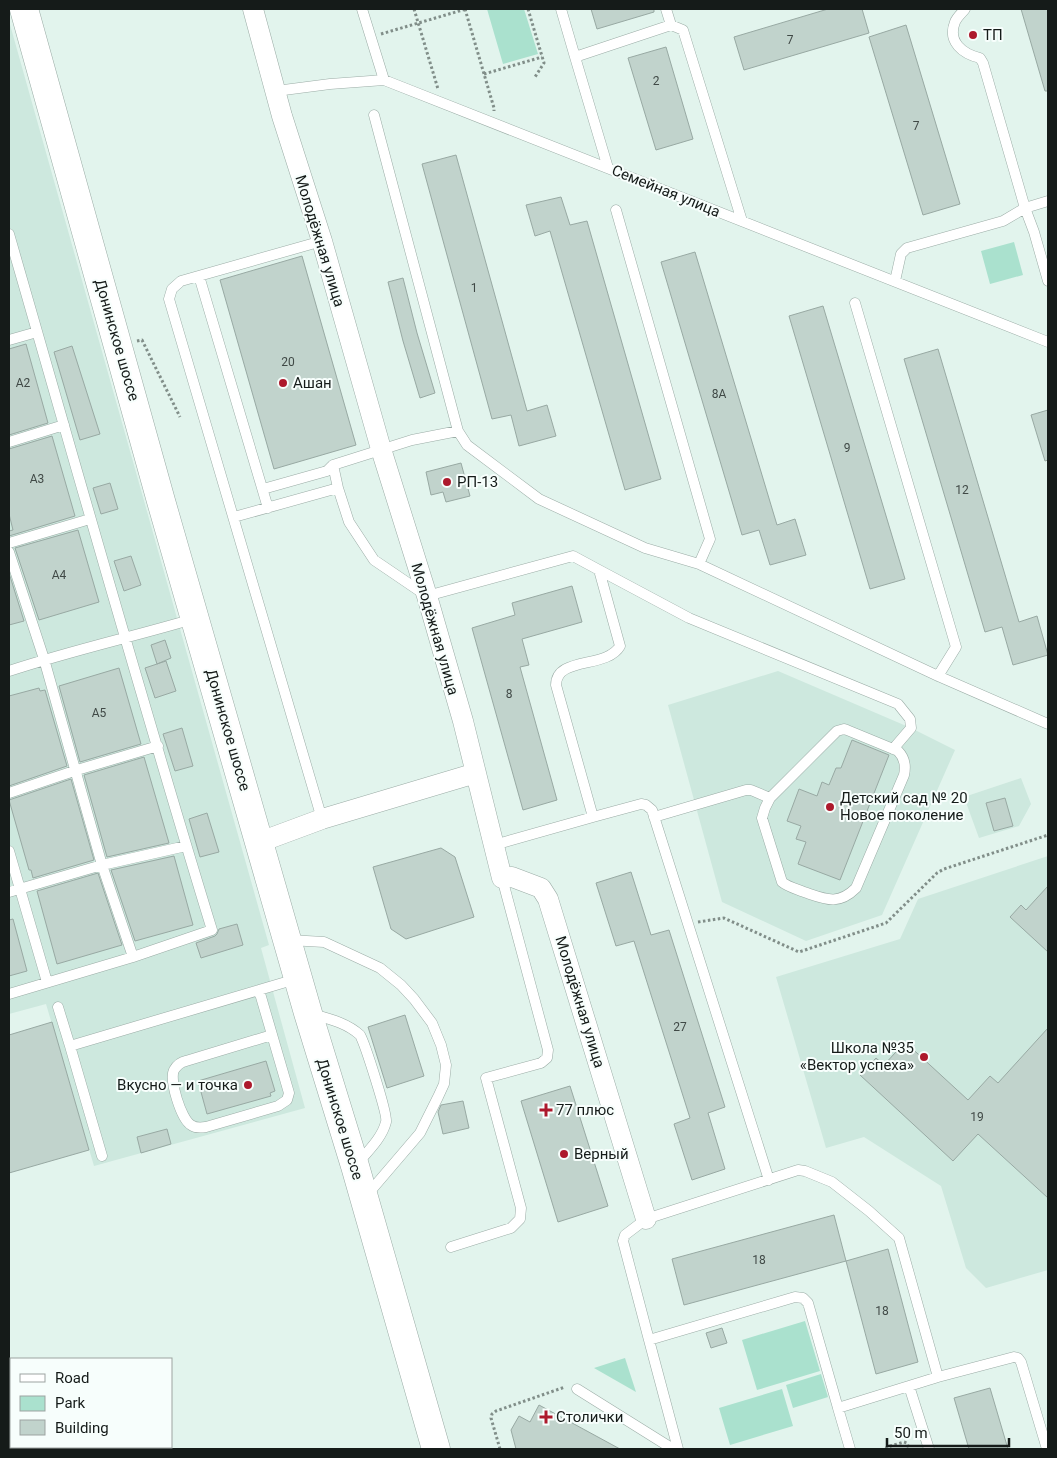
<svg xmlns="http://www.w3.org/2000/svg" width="1057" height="1458" font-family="Roboto,sans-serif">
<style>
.built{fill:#cde8de}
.green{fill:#aae1ce}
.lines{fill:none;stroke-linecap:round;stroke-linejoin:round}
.stream{stroke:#45a88c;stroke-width:5}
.building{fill:#c1d3cc;stroke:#98a9a3}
.lane-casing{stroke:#9baca6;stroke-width:11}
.street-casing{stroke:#9baca6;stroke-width:21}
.primary-casing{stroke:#9baca6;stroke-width:29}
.path{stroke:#818e89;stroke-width:3;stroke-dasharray:2.5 2.5;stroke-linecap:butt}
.lane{stroke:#fff;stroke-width:10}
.street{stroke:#fff;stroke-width:20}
.primary{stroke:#fff;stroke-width:28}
.poi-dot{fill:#ad192c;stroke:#f7fefc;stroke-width:2}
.labels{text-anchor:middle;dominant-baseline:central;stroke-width:4;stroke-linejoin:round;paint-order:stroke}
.number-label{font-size:12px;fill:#404946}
.poi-label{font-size:15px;fill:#151b19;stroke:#f7fefc;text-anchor:start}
.street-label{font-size:15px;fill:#151b19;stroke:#f7fefc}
</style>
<rect width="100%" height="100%" fill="#e2f4ed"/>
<path class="built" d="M9,21l260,924 -8,3 44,160 -211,58 -48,-162 -37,10z
M778,671l133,57 44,22 -73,165 -76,26 -84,-39 -54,-197z
M1021,778l10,26 -12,22 -40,12 -15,-41z
M1048,856v414l-62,18 -20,-20 -25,-82 -77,-49 -38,11 -50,-171 124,-38 18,-40z"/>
<path class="green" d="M487,9h37l14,45 -35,10z
M1014,242l9,33 -33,9 -9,-33z
M805,1321l15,50 -63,19 -15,-50z
M625,1358l11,34 -42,-24z
M821,1374l7,23 -35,11 -7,-23z
M782,1389l11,37 -63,19 -11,-37z"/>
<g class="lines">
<path class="stream" d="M9,1409h2
M102,1447l5,2"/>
</g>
<path class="building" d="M591,9h63v3l-57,17z
M828,9h34l7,24 -125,37 -10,-33z
M1021,9h27v82h-3z
M906,25l54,179 -37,11 -54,-178z
M666,47l27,92 -37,11 -28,-92z
M456,155l71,256 20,-6 9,31 -37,10 -8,-31 -19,4 -70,-255z
M561,197l9,28 17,-4 74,258 -36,11 -75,-259 -15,5 -9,-31z
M695,252l82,273 18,-6 11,36 -36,10 -11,-35 -17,5 -81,-273z
M302,256l54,189 -82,24 -54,-189z
M403,278l14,55 18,60 -15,5 -17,-57 -15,-59z
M823,306l82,273 -35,10 -81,-273z
M26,344l22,79 -39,12v-86z
M72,346l28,88 -20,6 -26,-88z
M938,349l81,273 18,-6 11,39 -35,10 -11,-38 -17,5 -81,-273z
M1048,410v50l-3,1 -14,-46z
M52,436l23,80 -66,20v-5l4,-1 -4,-16v-65z
M461,463l9,33 -24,6 -3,-10 -12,3 -5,-23z
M110,483l8,26 -17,5 -8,-26z
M78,530l21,72 -60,18 -24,-72z
M131,556l10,29 -17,6 -10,-30z
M9,573l15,48 -15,4z
M572,586l10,36 -60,17 7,26 -9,2 37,133 -34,10 -51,-182 43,-13 -3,-12z
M165,640l6,18 -14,6 -6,-19z
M166,661l10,30 -21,7 -10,-30z
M119,668l22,76 -61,18 -21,-76z
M39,688l1,3 5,-1 22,76 -58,20v-90z
M182,728l11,38 -18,5 -12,-37z
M852,740l37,15 -49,125 -42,-16 8,-22 -10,-3 5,-13 -14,-5 12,-32 18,7 5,-14 7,3 7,-17h5z
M144,757l25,86 -62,14 -23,-82z
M71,779l23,81 -61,18 -2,-8h-2l-20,-70z
M1005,798l8,28 -19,5 -8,-28z
M207,813l12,39 -19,5 -11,-38z
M441,848l14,9 19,60 -68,22 -15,-10 -18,-62z
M174,856l19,69 -58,16 -24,-71z
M631,872l20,63 18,-5 56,177 -17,6 17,56 -33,11 -18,-56 16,-6 -56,-177 -18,5 -20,-63z
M98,873l24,72 -65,19 -20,-73z
M1048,886v66l-38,-35 11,-12 5,5z
M13,919l14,52 -18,5v-56z
M237,924l6,21 -42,13 -5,-15 19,-7 2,-2 2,-5z
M405,1015l19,61 -37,12 -19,-61z
M52,1022l37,128 -80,23v-138z
M1048,1028v170l-70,-64 -25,27 -93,-86 16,-17 8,7 21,-23 63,58 22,-24 8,7z
M266,1061l9,30 -5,2 1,3 -64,18 -9,-33z
M570,1086l38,120 -50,16 -37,-121z
M463,1101l6,27 -26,6 -5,-22 3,-7z
M167,1129l4,15 -30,9 -4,-16z
M834,1215l12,46 -162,44 -12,-46z
M888,1249l30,113 -42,12 -30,-113z
M722,1328l5,15 -16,5 -5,-15z
M990,1388l18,61h-39l-15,-51z
M539,1405l81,44h-104l-5,-19 8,-14 11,6z"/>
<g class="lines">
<g class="lane-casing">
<path id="lane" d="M362,9l22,71
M561,9l14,48 96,-32 12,5 59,191
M666,9l5,16
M965,9c-3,4 -8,8 -10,13 -8,20 8,32 25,36l3,5 42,145 23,-7
M575,57l33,111
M276,91l54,-7 54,-4 664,262
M374,115l84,316 9,14 72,54 106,49 54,16 239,112 110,48
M616,210l94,329 -11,25
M9,234c67,232 132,465 203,696l-79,27 -124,37
M322,241l-141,40 -9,8 -3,10 153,520
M199,276l69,232
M895,281l6,-27 6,-6 96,-27 22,-13 9,24 14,49
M855,303l101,344 -18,29
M9,340l28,-8
M9,442l55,-17
M338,488l11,34 25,38 53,36 146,-40 26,14 21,76c-13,23 -64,10 -64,39l37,132 -99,28
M263,489l64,-18 6,-6
M234,517l104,-29 -5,-23 79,-25 46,-9
M9,543l81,-24
M9,552l35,107 58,206 31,92
M599,570l90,48 209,86 12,15 1,9 -18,21
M9,671c60,-20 123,-34 184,-52
M9,793l68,-23 81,-24
M593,817l48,-13 5,1 6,5 117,370
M654,817l92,-27h5l19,8 67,-67 7,-2 3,1 51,21c7,7 8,15 6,24l-48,113c-18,18 -31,11 -52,4 -7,-3 -16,-5 -22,-10l-20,-64 3,-10 5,-10
M9,851l38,131
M9,892l93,-27 84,-19
M289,940l35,2 56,26 21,17 13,14 18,24 9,22 5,20 -2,19 -6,13 -18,36 -53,62
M58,1007l12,39
M312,1014c18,5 35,9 48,21 5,9 28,80 26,87 -4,16 -18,29 -29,42
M272,1035l-86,26c-5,1 -9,4 -12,9 -5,10 7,49 17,55 4,3 9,3 15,2l72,-21 9,-6 2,-7 -30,-103 37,-11
M102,1156l-32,-110 189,-56
M451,1247l60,-19 9,-9 1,-11 -35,-130 55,-15 6,-5 1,-8 -46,-172
M649,1340l29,109
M938,1377l-39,-139 -30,-27 -37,-29 -27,-11 -7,-1 -152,49 -21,16 -2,6 26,99 146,-43 8,1 5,5 30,105 100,-31 76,-20 4,1 3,4 26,87
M909,1386l20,63
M577,1389l96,60
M838,1408l12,41"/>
</g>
<g class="street-casing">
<path id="street" d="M253,9l29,107 40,125 59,208 46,147 36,125 39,157 10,-1 29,11 7,11 98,320
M260,842l62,-23 154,-46"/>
</g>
<g class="primary-casing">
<path id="primary" d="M24,9l137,492 147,512 47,153 81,283"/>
</g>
<path class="path" d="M414,9l24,80
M465,9l29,99v3
M528,9l16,54 -9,14
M381,34l85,-25
M484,74l58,-17
M137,341l5,-1 38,77
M698,922l26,-4 75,34 87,-29 51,-50 7,-4 104,-34
M500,1449l-9,-31 1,-4 4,-3 69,-24
M886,1449l1,-2 17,-5 3,1 2,6"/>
<use href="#lane" class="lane"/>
<use href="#street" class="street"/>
<use href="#primary" class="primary"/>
</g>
<g class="poi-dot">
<circle cx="973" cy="35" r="5"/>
<circle cx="283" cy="383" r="5"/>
<circle cx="447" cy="482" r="5"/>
<circle cx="830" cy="807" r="5"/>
<circle cx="924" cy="1057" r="5"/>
<circle cx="248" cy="1085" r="5"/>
<path d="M543.5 1102.5h5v5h5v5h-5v5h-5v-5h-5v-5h5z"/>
<circle cx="564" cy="1154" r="5"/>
<path d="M543.5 1409.5h5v5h5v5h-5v5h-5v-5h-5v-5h5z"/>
</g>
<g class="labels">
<g class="number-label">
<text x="790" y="40">7</text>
<text x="656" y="81">2</text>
<text x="916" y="126">7</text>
<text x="474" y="288">1</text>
<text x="288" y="362">20</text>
<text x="23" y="383">А2</text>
<text x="719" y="394">8А</text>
<text x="847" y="448">9</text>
<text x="37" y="479">А3</text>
<text x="962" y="490">12</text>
<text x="59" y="575">А4</text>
<text x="509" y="694">8</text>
<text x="99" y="713">А5</text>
<text x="680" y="1027">27</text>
<text x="977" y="1117">19</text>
<text x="759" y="1260">18</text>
<text x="882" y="1311">18</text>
</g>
<g class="poi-label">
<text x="983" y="35">ТП</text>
<text x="293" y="383">Ашан</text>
<text x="457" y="482">РП-13</text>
<text x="840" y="798">Детский сад № 20<tspan x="840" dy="17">Новое поколение</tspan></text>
<text x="914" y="1048" text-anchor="end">Школа №35<tspan x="914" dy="17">«Вектор успеха»</tspan></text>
<text x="238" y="1085" text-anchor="end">Вкусно — и точка</text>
<text x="556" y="1110">77 плюс</text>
<text x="574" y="1154">Верный</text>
<text x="556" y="1417">Столички</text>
</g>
<g class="street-label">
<text transform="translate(666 191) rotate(22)">Семейная улица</text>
<text transform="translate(320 241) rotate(73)">Молодёжная улица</text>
<text transform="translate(117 340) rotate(74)">Донинское шоссе</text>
<text transform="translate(435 629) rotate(74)">Молодёжная улица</text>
<text transform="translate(228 730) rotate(74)">Донинское шоссе</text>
<text transform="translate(580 1002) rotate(73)">Молодёжная улица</text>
<text transform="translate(340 1119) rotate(73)">Донинское шоссе</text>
</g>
</g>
<rect width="1057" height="1458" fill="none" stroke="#151b19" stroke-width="20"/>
<rect x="10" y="1358" width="162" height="90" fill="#f7fefc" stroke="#9da3a1"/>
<rect x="20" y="1374" width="25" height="8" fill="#ffffff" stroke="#9da3a1"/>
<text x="55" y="1383" font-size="15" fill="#151b19">Road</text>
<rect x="20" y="1396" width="25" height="15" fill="#aae1ce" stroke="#9da3a1"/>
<text x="55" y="1408" font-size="15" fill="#151b19">Park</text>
<rect x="20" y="1420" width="25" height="15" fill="#c1d3cc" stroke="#9da3a1"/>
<text x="55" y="1433" font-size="15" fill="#151b19">Building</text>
<path d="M887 1438v8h122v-8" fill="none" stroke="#151b19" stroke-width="2.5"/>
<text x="894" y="1438" font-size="15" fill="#151b19" stroke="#f7fefc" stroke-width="4" paint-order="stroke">50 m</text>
</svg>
